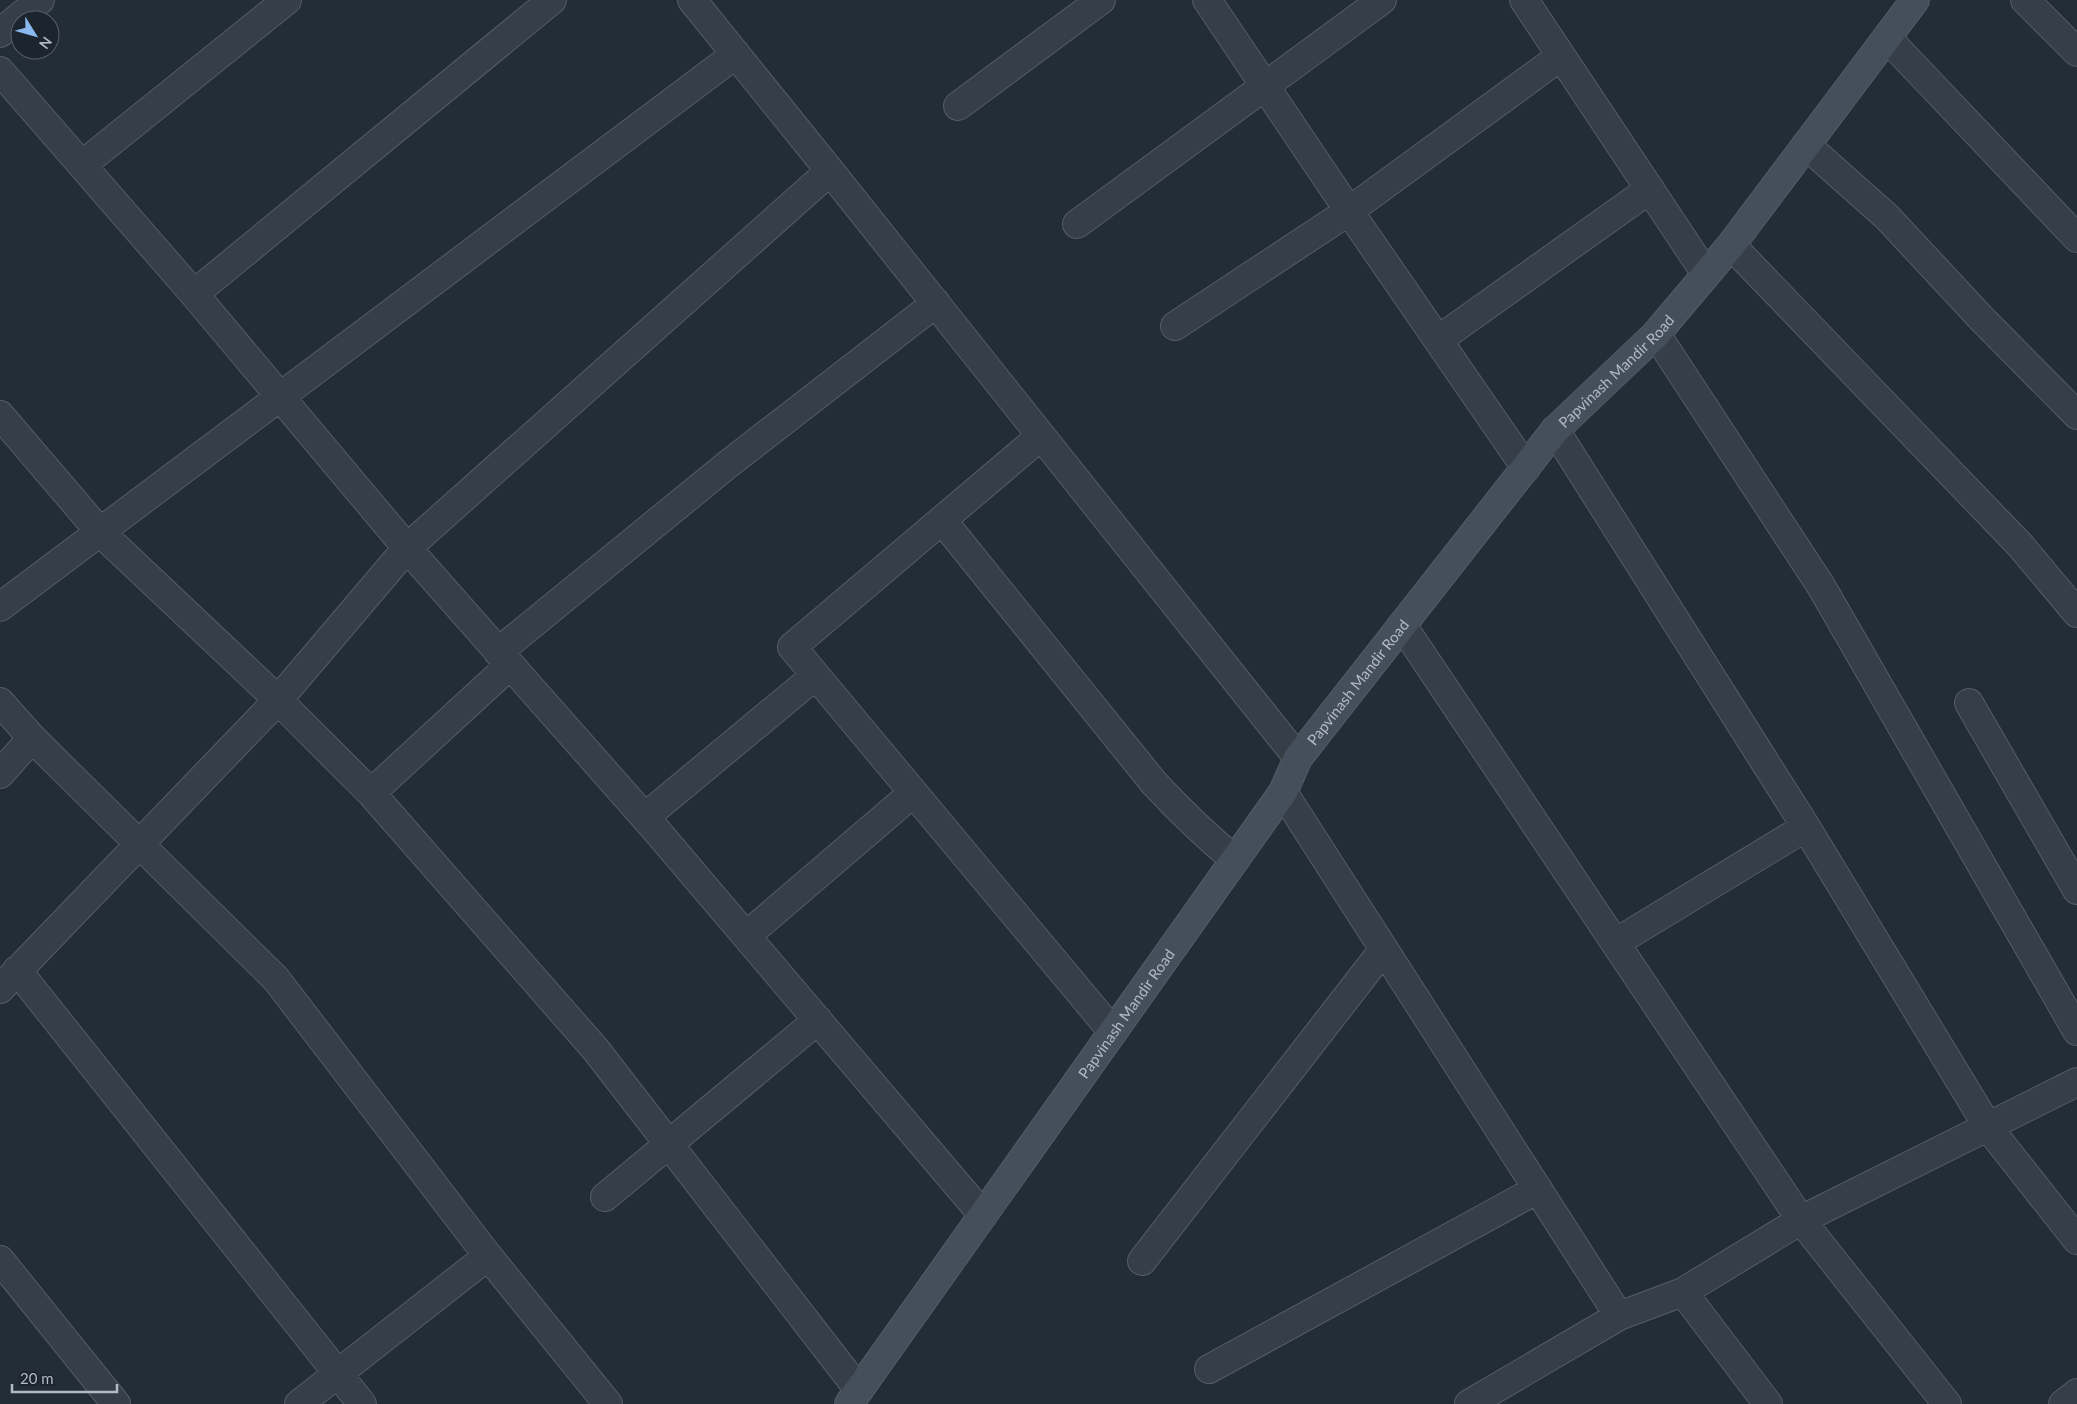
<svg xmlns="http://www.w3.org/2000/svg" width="2077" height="1404" font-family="Lato,sans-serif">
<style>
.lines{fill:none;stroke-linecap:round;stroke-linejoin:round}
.street-casing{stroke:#545d66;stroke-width:30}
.secondary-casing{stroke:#545d66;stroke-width:30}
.street{stroke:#363f48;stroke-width:28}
.secondary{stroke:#454f5b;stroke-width:28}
.labels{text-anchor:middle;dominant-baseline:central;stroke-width:4;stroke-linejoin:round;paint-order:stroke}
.street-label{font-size:15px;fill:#b1bac4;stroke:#1c242d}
</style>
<rect width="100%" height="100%" fill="#232d38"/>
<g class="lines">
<g class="street-casing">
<path id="street" d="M692,0l138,171 468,587
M1207,0l142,211 177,257
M1524,0l182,274
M2025,0l52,52
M0,33l40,-33
M1887,38l190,200
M0,71l194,223 213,254 249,282 327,385
M958,106l143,-106
M1806,145l81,72 94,101 96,97
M82,165l205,-165
M1077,224l305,-224
M1731,245l289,300 57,68
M194,294l358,-294
M1175,326l174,-115 212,-155
M1656,334l165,252 256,445
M1438,340l212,-151
M0,415l100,117 178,168 93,93 225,257 263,340
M1555,430l251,397 182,300 89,113
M1041,436l-249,211 321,385
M942,520l212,263c26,28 52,53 81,77
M0,607l736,-553
M1402,625l399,595 146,184
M498,652l229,-187 209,-162
M0,702l32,36 244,241 212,277 120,148
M1969,703l108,187
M0,774l32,-36
M1283,792l336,524
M371,793l139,-128
M645,817l170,-141
M746,936l167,-143
M1615,943l191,-116
M17,970l345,434
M0,989l278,-289 129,-152 423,-377
M605,1197l213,-177
M0,1260l116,144
M1142,1261l242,-312
M1683,1292l85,112
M1209,1369l329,-180
M299,1404l189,-148
M1469,1404l150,-88 64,-24 118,-72 276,-138
M2063,1404l14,-11"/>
</g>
<g class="secondary-casing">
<g id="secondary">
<path id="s1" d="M849,1404l434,-612 15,-34 257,-328 101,-96 75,-89 184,-245"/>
</g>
</g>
<use href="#street" class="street"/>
<use href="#secondary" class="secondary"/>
</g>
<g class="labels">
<g class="street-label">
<text stroke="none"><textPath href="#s1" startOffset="1289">Papvinash Mandir Road</textPath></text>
<text stroke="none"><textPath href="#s1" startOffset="884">Papvinash Mandir Road</textPath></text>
<text stroke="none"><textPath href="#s1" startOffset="479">Papvinash Mandir Road</textPath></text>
</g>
</g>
<g transform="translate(35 35) rotate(127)"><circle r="24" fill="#1c242d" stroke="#586069"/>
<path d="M0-4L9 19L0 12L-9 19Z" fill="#8ab9f0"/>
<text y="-8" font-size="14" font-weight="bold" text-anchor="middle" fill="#b1bac4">N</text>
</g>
<path d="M12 1384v8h105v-8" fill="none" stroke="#b1bac4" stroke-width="2.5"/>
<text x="20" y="1384" font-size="15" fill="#b1bac4" stroke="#1c242d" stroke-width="4" paint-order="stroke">20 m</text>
</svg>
